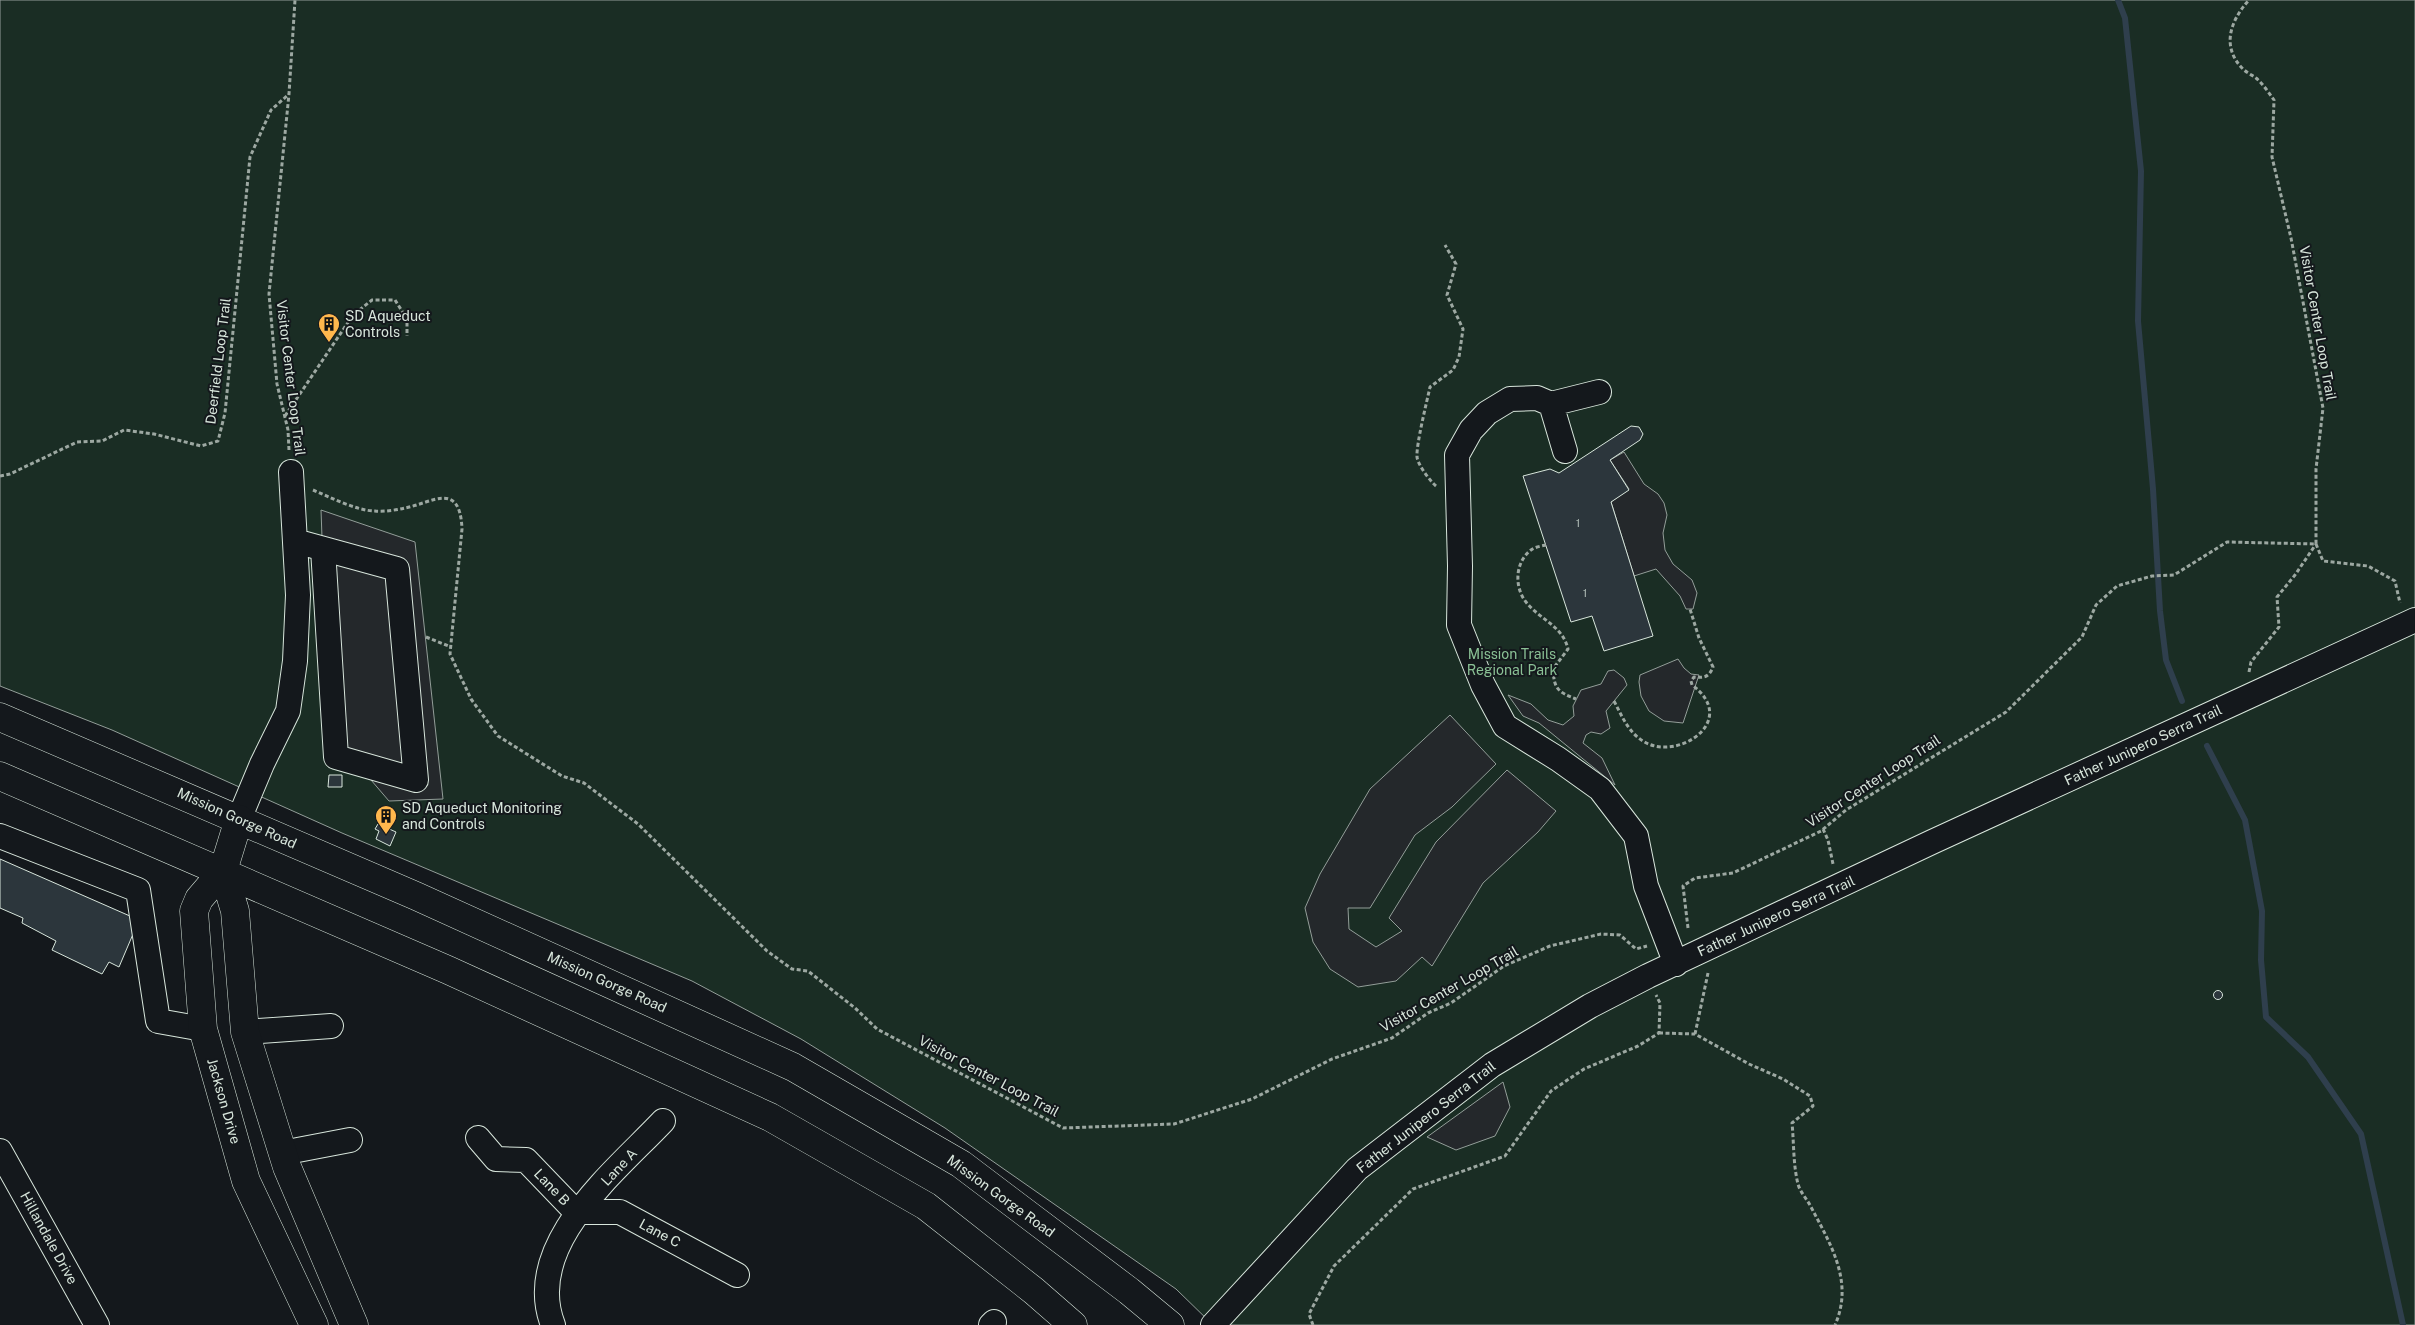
<svg xmlns="http://www.w3.org/2000/svg" width="2415" height="1325" font-family="'Public Sans',sans-serif">
<style>
.green{fill:#1a2d24;stroke:#939e99}
.parking{fill:#24282b;stroke:#939e99}
.lines{fill:none;stroke-linecap:round;stroke-linejoin:round}
.stream{stroke:#2f3f4d;stroke-width:6}
.building{fill:#2c363c;stroke:#d8e6dc}
.minor-casing{stroke:#d8e6dc;stroke-width:26}
.major-casing{stroke:#d8e6dc;stroke-width:29}
.path{stroke:#9da8a2;stroke-width:3;stroke-dasharray:4 2.5;stroke-linecap:butt}
.minor{stroke:#14181c;stroke-width:24}
.major{stroke:#14181c;stroke-width:28}
.labels{text-anchor:middle;dominant-baseline:central;stroke-width:4;stroke-linejoin:round;paint-order:stroke}
.number-label{font-size:11px;fill:#adbab4}
.poi-label{font-size:14px;fill:#d8e6dc;stroke:#14181c;text-anchor:start}
.street-label{font-size:14px;fill:#d8e6dc;stroke:#14181c}
.park-label{font-size:14px;fill:#8ac095;stroke:#14181c}
</style>
<rect width="100%" height="100%" fill="#14181c"/>
<path class="green" d="M0,0h2415v1325h-1202l-37,-36 -231,-161 -144,-89 -109,-58 -350,-148 -230,-103 -112,-44z"/>
<path class="parking" d="M1624,452l20,32 14,10 6,9 3,12 -4,18 2,17 8,14 19,16 5,13 -4,16h-7l-6,-13 -24,-27 -22,7 -23,-74 18,-13 -19,-29z
M321,510l94,32 28,257 -54,2 -60,-70z
M1678,659l6,9 7,6 8,1 -16,48 -19,-2 -15,-10 -8,-15 -2,-14 1,-7z
M1614,670l10,8 3,7 -21,26 4,17 -9,6 -10,-2 -5,3 -3,8 19,15 13,27 -76,-62 -16,-7 -15,-21 23,9 17,16 15,5 11,-9 -1,-10 8,-16 20,-6 7,-13z
M1450,715l46,49 -44,43 -37,28 -45,73h-22l1,21 27,18 26,-16 -13,-13 47,-76 71,-72 49,41 -18,21 -55,51 -51,83 -10,-9 -26,24 -38,6 -28,-18 -17,-27 -8,-34 15,-34 50,-85z
M1503,1082l7,25 -15,29 -39,14 -29,-13z"/>
<g class="lines">
<path class="stream" d="M2118,0l7,18 16,153 -3,150 15,168 7,122 6,49 16,41
M2207,746l38,74 17,91 -1,49 5,57 42,40 53,77 42,191"/>
</g>
<path class="building" d="M1631,426l8,1 4,7 -3,6 -30,20 19,30 -18,12 42,134 -49,15 -12,-35 -21,6 -48,-146 27,-7 9,4z
M329,775h13v12h-14z
M378,824l18,8 -6,14 -14,-7 3,-8 -4,-2z
M0,859l139,61 -20,47 -10,-5 -7,12 -50,-24 4,-9 -34,-18 1,-5 -23,-10z
M2213.5 995a4.5 4.5 0 1 1 9 0a4.5 4.5 0 1 1-9 0Z"/>
<g class="lines">
<g class="minor-casing">
<path id="minor" d="M1599,392l-48,12 -14,-6 -27,1 -23,14 -16,17 -14,25 3,111 -1,59 24,60 22,41 53,33 42,30 36,47 10,50 30,78
M1551,404l14,47
M295,541l102,28 19,211 -80,-23 -13,-208
M239,819l23,-55 26,-53 7,-50 3,-66 -7,-123
M0,836l138,54 20,131 45,8
M245,1032l86,-6
M478,1138l18,21 30,1 50,52
M0,1151l97,174
M282,1153l68,-13
M576,1212h44l117,63
M553,1325c-31,-80 62,-153 110,-204
M991,1325l3,-3
M1213,1325l144,-156 135,-104 98,-59 58,-30 284,-134 483,-222"/>
</g>
<g class="major-casing">
<path id="major" d="M0,717l416,179 377,171 168,97 168,127 41,34
M0,776l448,194 322,147 156,89 108,85 39,34
M239,819l-16,52 -24,28 -5,12 9,118 43,152 68,144
M223,871l12,40 10,121 42,135 67,158"/>
</g>
<path class="path" d="M285,416l68,-101 19,-15h23l12,19v17
M289,450l-1,-20 -11,-46 -8,-90 20,-200 6,-94
M0,476l10,-2 67,-32 25,-1 22,-11 30,4 47,12 17,-5 7,-28 25,-256 21,-47 17,-15
M1436,486c-6,-5 -18,-21 -19,-29 -1,-12 10,-56 13,-70l23,-17 6,-13 4,-28 -16,-34 9,-31 -11,-19
M313,490c17,7 44,21 62,21 9,1 21,-1 30,-3 27,-5 55,-28 57,21l-12,125 21,45 27,37 64,40 22,7 54,41 129,127 25,18 16,2 47,37 22,21 186,99 111,-4 78,-25 80,-40 60,-21 36,-25 23,-10 53,-37 46,-20 51,-12 19,1 16,14 11,-3
M2316,544l7,17 45,5 27,15 5,22
M1546,545c-5,1 -11,2 -15,5 -16,12 -17,37 -5,52 13,17 37,24 42,47l-15,20c1,20 5,23 23,30
M426,637l25,10
M2249,672l2,-10 28,-35 -2,-30 18,-22 21,-31
M1614,701c8,15 14,31 29,40 33,22 98,-20 49,-56l-1,-4 3,-4c11,1 15,0 19,-10l-14,-29 -9,-29
M1823,829l5,11 5,24
M1688,928l-5,-42 12,-8 38,-5 88,-42 25,-21 160,-98 76,-75 14,-32 21,-19 35,-10 22,-1 53,-33 89,2v-75l7,-61 -32,-170 -19,-81 2,-57c-5,-7 -11,-16 -18,-22 -4,-3 -9,-5 -13,-9 -22,-22 -13,-48 6,-69
M1659,1033l36,1 54,30 34,15 27,17 3,10 -21,17c2,20 1,41 6,61 2,8 9,15 13,23 20,38 43,75 24,118
M1695,1034l13,-61
M1313,1325l-4,-11 25,-48 79,-77 92,-33 46,-65 33,-22 54,-23 21,-13 1,-30 -4,-8"/>
<use href="#minor" class="minor"/>
<use href="#major" class="major"/>
</g>
<defs>
<g id="building-pin" transform="scale(1.125)"><path d="M0 17L-7.5 6A9.5 9.5 0 1 1 7.5 6Z" fill="#ffb74d" stroke="#14181c"/><path d="M-4-6H4V6H1V3H-1V6H-4ZM-2.5-4.3h1.7v1.8h-1.7ZM.8-4.3h1.7v1.8H.8ZM-2.5-1h1.7V.8h-1.7ZM.8-1h1.7V.8H.8Z" fill="#111"/></g>
</defs>
<g fill-rule="evenodd">
<use href="#building-pin" x="329" y="324"/>
<use href="#building-pin" x="386" y="816"/>
</g>
<g class="labels">
<g class="number-label">
<text x="1578" y="523">1</text>
<text x="1585" y="593">1</text>
</g>
<g class="poi-label">
<text x="345" y="316">SD Aqueduct<tspan x="345" dy="16">Controls</tspan></text>
<text x="402" y="808">SD Aqueduct Monitoring<tspan x="402" dy="16">and Controls</tspan></text>
</g>
<g class="street-label">
<text transform="translate(2318 323) rotate(80)">Visitor Center Loop Trail</text>
<text transform="translate(218 361) rotate(-83)">Deerfield Loop Trail</text>
<text transform="translate(291 378) rotate(83)">Visitor Center Loop Trail</text>
<text transform="translate(2143 745) rotate(-25)">Father Junipero Serra Trail</text>
<text transform="translate(1873 781) rotate(-33)">Visitor Center Loop Trail</text>
<text transform="translate(237 818) rotate(24)">Mission Gorge Road</text>
<text transform="translate(1776 916) rotate(-25)">Father Junipero Serra Trail</text>
<text transform="translate(607 982) rotate(24)">Mission Gorge Road</text>
<text transform="translate(1449 989) rotate(-30)">Visitor Center Loop Trail</text>
<text transform="translate(989 1076) rotate(28)">Visitor Center Loop Trail</text>
<text transform="translate(224 1101) rotate(74)">Jackson Drive</text>
<text transform="translate(1426 1117) rotate(-38)">Father Junipero Serra Trail</text>
<text transform="translate(619 1167) rotate(-47)">Lane A</text>
<text transform="translate(552 1187) rotate(46)">Lane B</text>
<text transform="translate(1001 1196) rotate(36)">Mission Gorge Road</text>
<text transform="translate(660 1233) rotate(28)">Lane C</text>
<text transform="translate(49 1238) rotate(61)">Hillandale Drive</text>
</g>
<g class="park-label">
<text x="1512" y="654">Mission Trails<tspan x="1512" dy="16">Regional Park</tspan></text>
</g>
</g>
</svg>
